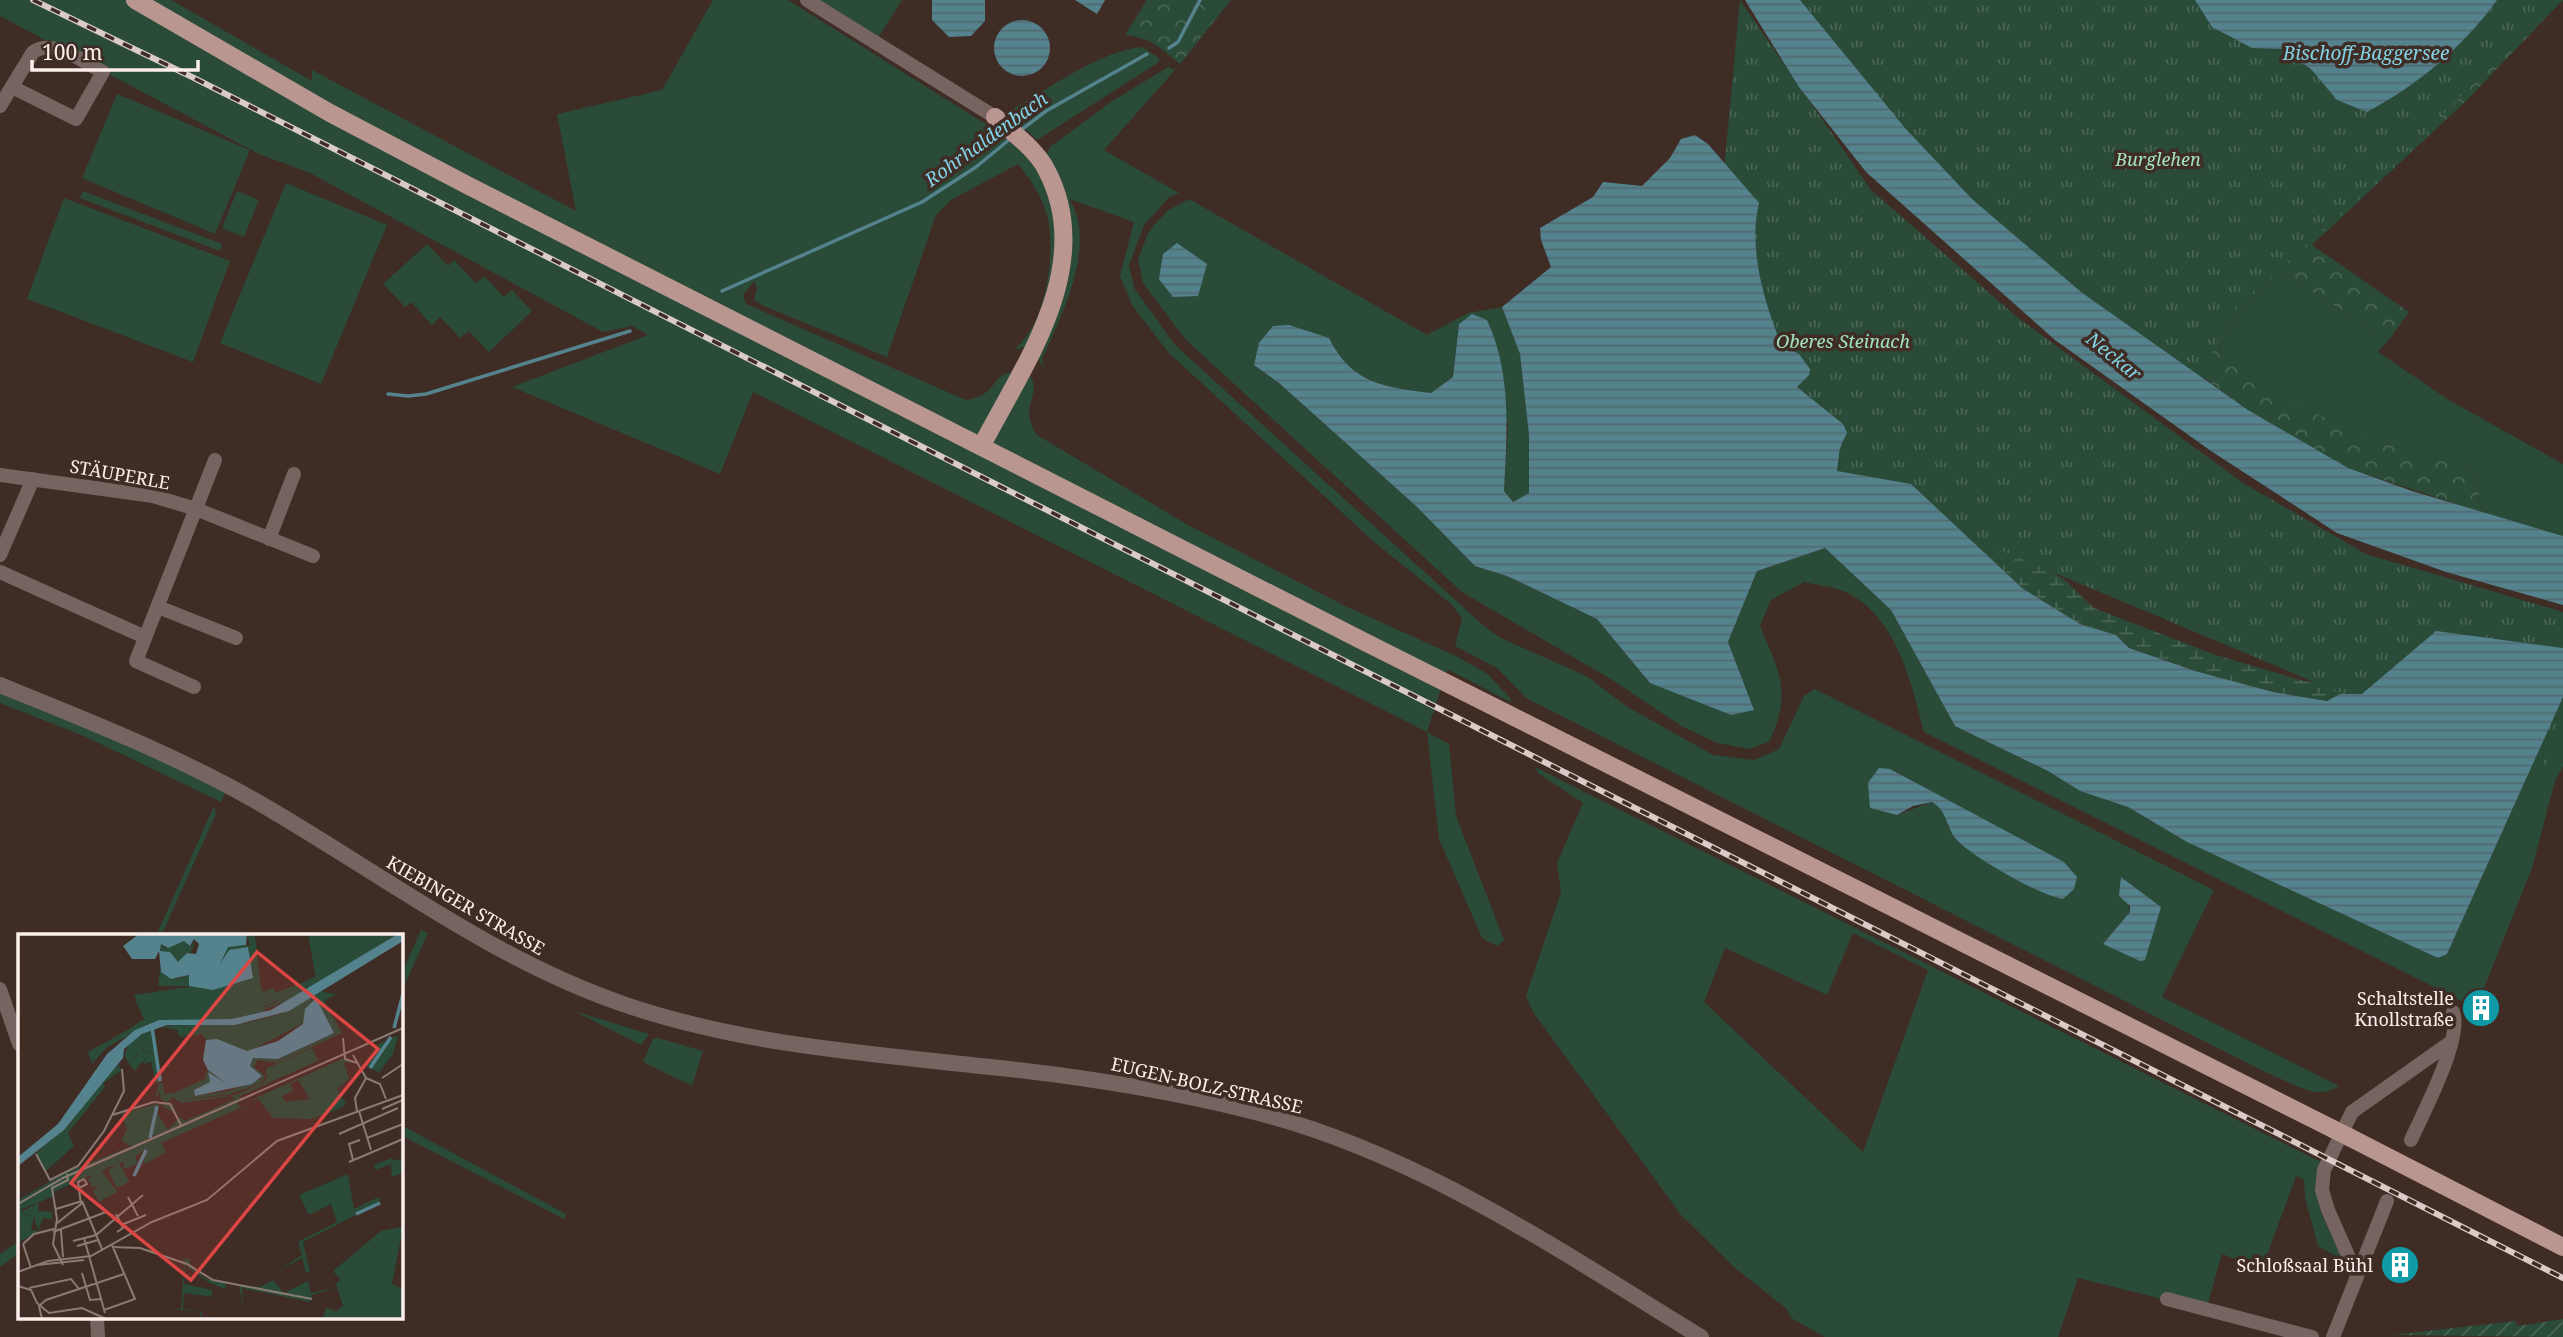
<svg xmlns="http://www.w3.org/2000/svg" width="2563" height="1337" font-family="'Noto Serif',serif">
<style>
.grass{fill:#294b38;fill-rule:evenodd}
.forest{fill:url(#forest-crowns)}
.wetland{fill:url(#wetland-marsh)}
.park{fill:url(#park-tufts)}
.garden{fill:url(#garden-furrows)}
.water{fill:url(#water-rules)}
.lines{fill:none;stroke-linecap:round;stroke-linejoin:round}
.stream{stroke:#54828d;stroke-width:3.5}
.minor{stroke:#766461;stroke-width:14}
.tertiary{stroke:#766461;stroke-width:16}
.primary{stroke:#ba9690;stroke-width:18}
.rail-casing{stroke:#dacbc7;stroke-width:6}
.rail{stroke:#3f2c25;stroke-width:3.5;stroke-dasharray:10;stroke-linecap:butt}
.primary-bridge{stroke:#ba9690;stroke-width:18}
.labels{text-anchor:middle;dominant-baseline:central;stroke-width:7;stroke-linejoin:round;paint-order:stroke}
.park-label{font-size:18px;font-style:italic;fill:#a2e2bd;stroke:#3f2c25}
.street-label{font-size:18px;fill:#fceeea;stroke:#3f2c25}
.poi-label{font-size:18px;fill:#fceeea;stroke:#3f2c25;text-anchor:end}
.water-label{font-size:19px;font-style:italic;fill:#82d2e5;stroke:#3f2c25}
.inset-river{fill:none;stroke:#54828d;stroke-width:3.5}
.inset-road{fill:none;stroke:#8b7a74;stroke-width:2}
.view{fill:#dc4645;fill-opacity:0.15;stroke:#dc4645;stroke-width:3.5}
.inset-edge{fill:none;stroke:#fceeea;stroke-width:3.5}
</style>
<defs>
<pattern id="forest-crowns" width="20" height="18" patternUnits="userSpaceOnUse" patternTransform="scale(1.75)"><rect width="20" height="18" fill="#294b38"/><path d="M2 6a3 3 0 1 1 6 0M12 15a3 3 0 1 1 6 0" fill="none" stroke="#496555"/></pattern>
<pattern id="wetland-marsh" width="20" height="14" patternUnits="userSpaceOnUse" patternTransform="scale(1.75)"><rect width="20" height="14" fill="#294b38"/><path d="M1 5h8M5 5V1M11 12h8M15 12V8" fill="none" stroke="#496555"/></pattern>
<pattern id="park-tufts" width="24" height="20" patternUnits="userSpaceOnUse" patternTransform="scale(1.75)"><rect width="24" height="20" fill="#294b38"/><path d="M3 7l-1-3M5 7V3M7 7l1-3M15 17l-1-3M17 17v-4M19 17l1-3" fill="none" stroke="#496555"/></pattern>
<pattern id="garden-furrows" width="10" height="10" patternUnits="userSpaceOnUse" patternTransform="scale(1.75)"><rect width="10" height="10" fill="#294b38"/><path d="M-1 1l2-2M0 10L10 0M9 11l2-2" fill="none" stroke="#496555"/></pattern>
<pattern id="water-rules" width="6" height="5" patternUnits="userSpaceOnUse" patternTransform="scale(1.75)"><rect width="6" height="5" fill="#54828d"/><path d="M0 2.5h6" fill="none" stroke="#516a71"/></pattern>
</defs>
<rect width="100%" height="100%" fill="#3f2c25"/>
<path class="grass" d="M0,0h171l141,81v-11l264,141 -19,-97 105,-24 51,-90h75l212,133 27,23 17,26 12,37 -2,62 -27,65 -14,4c32,-22 43,-93 35,-130 -4,-21 -17,-40 -30,-56l-67,36 -15,15 -49,142 -125,-52 -8,-5 3,-11 -3,-8 -11,14 3,9 220,96c40,-6 21,-39 65,-23 10,21 -13,30 6,58l151,90 157,81 111,50 32,18 23,25 -1,3 -61,-32 -3,2 -19,60 22,12 7,72 48,124 -7,6 -15,-8 -43,-99 -12,-107 -674,-340 -33,82 -208,-87 136,-52 -16,-9 -29,6 -293,-159 -51,-19 -259,-138z
M815,0h87l-24,38z
M1142,47l17,11v4l-122,78 -26,-25 2,-6c35,-20 89,-59 129,-62z
M1168,67l7,3 -71,80 75,43 -10,4 -25,28 -15,40 5,23 41,57 310,282 16,11 87,39 38,29 87,49 41,5 25,-11 25,-53 11,-7 399,201 -52,107 177,89c-24,16 -47,-4 -72,-13l-741,-375 -29,-30 -42,-22 7,-28 -11,-14 -78,-63 -205,-189 -36,-47 -12,-29 14,-54 -65,-23c29,44 -7,116 -27,160l2,10 -7,-12c6,-18 16,-33 23,-50 19,-48 17,-109 -14,-151l4,-9 61,-45zM1891,769l70,39 -12,21 -6,-21 -12,-6 -34,13zM2121,877l40,30 -58,37 27,-32z
M117,94l133,56 -35,84 -133,-56z
M286,183l101,42 -66,159 -101,-41z
M83,191l139,53 -2,7 -140,-53z
M237,191l22,9 -15,37 -22,-9z
M64,198l166,63 -37,101 -166,-63z
M1189,199l238,136 41,-22 34,-6 18,47 9,81v58l-16,9 -9,-11 4,-67 -49,-100 -6,53 -22,16c-47,-6 -79,-9 -102,-55l-75,27 25,18 137,123 59,60 32,10 90,43 53,64 104,27 -26,-68 29,-71 68,-23 66,62 64,116 93,45 32,20 48,16 59,35 251,115 9,-3 116,-257v69l-8,15 -23,87 -56,140 -552,-276c-13,-51 -28,-119 -83,-142 -11,-4 -25,-5 -37,-8l-33,18 -11,26c20,47 32,67 9,116l-20,7 -32,-6 -34,-16 -69,-46 -152,-89 -277,-253 -42,-56 -5,-23 10,-27 8,-10 11,-12z
M427,244l21,22 6,-6 22,23 8,-7 20,21 8,-7 20,21 -43,41 -20,-21 -9,7 -20,-21 -8,8 -21,-23 -6,5 -22,-23z
M2284,273l104,68 -10,11 71,48 114,64v72l-82,-24 -4,-35 -9,-11c-94,-22 -172,-54 -250,-111 10,-36 39,-59 66,-82z
M0,692l115,46 111,53 -5,11 -8,-4 -129,-62 -84,-33z
M1535,767l786,395c-16,33 9,67 22,98l-25,-14 -13,-48 -1,-18 -8,-4 -34,93 -40,-15 -16,56 -128,-32 -20,59h-233l-34,-19 -4,-9 -53,-42 -53,-52 -148,-203 -7,-16 35,-104 -4,-29 26,-60 -45,-30zM1853,933l75,37 -65,182 -159,-150 21,-54 102,47z
M214,806l2,8 -55,122h-5z
M421,930l7,3 -27,60v-18z
M574,1011l75,23 -8,11z
M658,1038l45,13 -11,35 -49,-24 10,-23z
M401,1125l165,89 -2,5 -152,-78 -11,-7z
M19,1241v12l-19,14v-13z"/>
<path class="forest" d="M1147,0h84l-51,64c-22,-17 -25,-25 -55,-29z
M2497,0h66l-97,101 -154,144 97,67 -21,29 -104,-68c-27,23 -56,46 -66,81 78,58 157,90 250,112l9,11 4,35 -134,-44 -99,-58 -86,-62z"/>
<path class="wetland" d="M1911,484l93,55 62,42 28,27 122,47 88,26h50l8,13h-22l-13,7 -54,-9 -78,-21 -66,-23 -13,-13 -36,-11 -58,-36z"/>
<path class="park" d="M1740,0l131,190 146,127 226,166 123,71 197,58v118l-23,47 -840,-353z
M1794,0h760l-148,153 -149,137 -15,5 -44,86 -218,-163z"/>
<path class="garden" d="M2563,1319v18l-171,-2 123,-14 2,5z"/>
<path class="water" d="M932,0h53v21l-14,15 -22,1 -17,-17z
M1075,0h30l-8,14z
M1745,0h55l105,128 67,71 109,93 167,118 100,58 64,23 151,45v69l-117,-33 -109,-39 -126,-82 -156,-111 -189,-168 -67,-85z
M2195,0h302c-34,47 -79,85 -130,112l-30,-12 -26,-31 -29,-20 -30,-1 -40,-21z
M994 48a28 28 0 1 1 56 0a28 28 0 1 1-56 0Z
M1695,135l13,9 51,59c-11,46 5,98 22,141l18,10 11,15 -1,6 -12,12 46,37 4,9 -7,14 -3,24 74,13 111,104 58,36 36,11 13,13 66,23 78,21 54,9 13,-7h22l74,-63 127,17v49l-116,257 -9,4 -251,-116 -59,-35 -48,-16 -32,-20 -93,-45 -64,-116 -66,-62 -68,23 -29,71 26,68 -23,5 -81,-32 -53,-64 -90,-43 -32,-10 -59,-60 -137,-123 -25,-18 5,-22 14,-17 16,-1 40,13c23,46 55,49 102,55l22,-16 6,-53 13,-10 15,6c25,54 20,112 17,171l9,11 16,-9v-58l-9,-81 -18,-47 49,-40 -10,-27 -1,-12 53,-31 10,-15 39,4 28,-28 11,-19z
M1177,243l30,21 -9,32 -25,1 -14,-18 4,-25z
M1879,768l11,1 174,93 13,15 -3,12 -11,10c-22,-3 -89,-41 -105,-58 -13,-13 -9,-29 -26,-39l-19,4 -16,9 -27,-7 -2,-25z
M2121,877l40,30 -16,53 -5,1 -37,-17 27,-32v-6l-11,-10z"/>
<g class="lines">
<path class="stream" d="M1169,48l9,-6 22,-42
M1021,130l25,-19 101,-57
M722,291l200,-89 54,-35 34,-28
M388,394l20,2 18,-2 204,-63"/>
<path class="minor" d="M807,0l188,117
M0,106l33,-54c21,-14 50,10 70,20l-27,47 -64,-32
M0,475l153,21 43,13 117,47
M269,539l25,-65
M0,555l33,-76
M0,572l145,65
M158,607l78,31
M194,687l-58,-26 79,-201
M0,989l19,55
M2411,1140c12,-27 52,-102 42,-128
M2357,1276l-29,-66 -6,-20 2,-20 28,-58 99,-70
M2167,1299l145,38
M97,1318l1,19
M2333,1337l54,-136"/>
<path class="tertiary" d="M0,685c89,36 178,71 261,119 121,70 232,156 365,201 121,41 249,49 374,63 83,9 166,22 247,42 168,41 308,138 454,227"/>
<path class="primary" d="M135,0l195,113 137,72 890,453 976,491
M982,445c43,-82 114,-180 65,-274 -10,-21 -35,-39 -52,-54
M2349,1137l214,110"/>
<g class="rail-casing">
<path id="rail" d="M33,0l159,77 2371,1201"/>
</g>
<use href="#rail" class="rail"/>
<path class="primary-bridge" d="M2333,1129l16,8"/>
</g>
<defs>
<g id="building-disc" transform="scale(2.0125)"><circle r="9.5" fill="#0f9aa8" stroke="#3f2c25"/><path d="M-4-6H4V6H1V3H-1V6H-4ZM-2.5-4.3h1.7v1.8h-1.7ZM.8-4.3h1.7v1.8H.8ZM-2.5-1h1.7V.8h-1.7ZM.8-1h1.7V.8H.8Z" fill="#fff"/></g>
</defs>
<g fill-rule="evenodd">
<use href="#building-disc" x="2481" y="1008"/>
<use href="#building-disc" x="2400" y="1265"/>
</g>
<g class="labels">
<g class="park-label">
<text x="2158" y="159">Burglehen</text>
<text x="1843" y="341">Oberes Steinach</text>
</g>
<g class="street-label">
<text transform="translate(120 474) rotate(10)">STÄUPERLE</text>
<text transform="translate(466 905) rotate(30)">KIEBINGER STRASSE</text>
<text transform="translate(1207 1085) rotate(13)">EUGEN-BOLZ-STRASSE</text>
</g>
<g class="poi-label">
<text x="2454" y="998">Schaltstelle<tspan x="2454" dy="21">Knollstraße</tspan></text>
<text x="2373" y="1265">Schloßsaal Bühl</text>
</g>
<g class="water-label">
<text x="2366" y="53">Bischoff-Baggersee</text>
<text transform="translate(986 139) rotate(-36)">Rohrhaldenbach</text>
<text transform="translate(2114 356) rotate(39)">Neckar</text>
</g>
</g>
<g transform="translate(18 934)">
<rect width="385" height="385" fill="#3f2c25"/>
<path d="M290,0h86l-78,44zM179,4l-6,14 -13,10 -18,-12 1,-6 4,4 19,-7 8,5zM287,48l2,8 -9,7 -6,-3 -29,13 -1,-10zM300,57l18,3 -12,7 18,32 -65,30 -19,-3 -4,7 12,10 -7,7 -29,10 -54,6 59,-5 28,-12 5,-6 -3,-8 47,-21 6,12 21,-9 -101,46 6,1 -7,3 3,6 25,10 -25,-9 -79,35 5,9 -23,13 3,-16 -11,8 3,7 -14,5 -1,-7 -4,1 10,19 -12,6 -9,-18 9,-5 -8,2 -7,4 15,21 -18,10 -6,-11 7,-6 -7,3 -5,-9 7,-5 -40,17 -1,1 1,8v10l-1,-14 -32,13 -1,4 13,4 -3,13 7,1 -20,12v-41l5,-5 42,-24 66,-27 -10,-5 6,-12 -6,-15 42,-12 8,4 6,9 -18,-12 -1,11 10,16 12,-13 5,4 50,-22 -4,-3 -50,7 -8,-6 -5,4 4,3 7,11 -9,-11 -9,-4 -1,-8 -5,8 4,-17 3,-1 3,12 9,-1 31,-14 1,-6 2,-3 18,13 -18,-11 2,10 -16,8 1,6 34,-5 32,-12 -11,-13 3,-8 26,1 55,-26 -20,-38zM108,97l3,4 -23,13 -14,16 -4,-12zM131,99l-8,10 7,-3 2,14 -12,-9 -2,10 10,3 -12,13 -10,-16zM326,124l11,5 -11,-1 5,17 -12,10 9,15 -5,4 -30,11 -38,-1 -15,-19 -7,1zM280,146l12,19 -25,3 -3,-6 11,-5 -3,-7zM100,131l4,5 -19,13 2,4 -37,46 6,13 -28,25 -10,-18 34,-29 30,-42zM374,224l1,3 10,-3v15l-11,4 -1,-13 -16,6 -1,-5zM330,240l6,35 25,-12 1,6 -77,39 7,30 -4,1 -4,-15 -24,13 24,-16 -4,-13 39,-20 -6,-18 -22,11 -10,-20zM171,324l2,9 16,12 19,4 -1,6 -17,-7 -23,-17 -1,19 28,6v7l-28,-4 -1,16 17,1 3,8 14,-1 -14,2 -2,-1 -2,-8h-20l-4,-1h6l3,-44 -4,-4zM255,346l11,13 24,-12 3,12 25,-6 -24,8 -2,7 -68,-14 1,19 -4,-22 21,2z" fill="#294b38" fill-rule="evenodd"/>
<path d="M229,0h7l2,8 5,50 13,-4 1,4 -13,5 2,11 28,-14 6,3 -56,21 -94,6 -19,11 -3,-4 18,-12 -9,-19 48,2 68,-52zM376,0h4l-91,56 -2,-8zM296,61l2,3 -13,13 -86,28 -11,1 -4,-6 -22,3 -3,-7 -18,-4 92,-4 38,-11zM136,94l8,53 -6,3 -5,-22 -8,2 3,-6 -10,-3 1,-10 12,9 -1,-14 -8,3 9,-10 -25,22 6,-13z" fill="#294b38"/>
<path d="M142,36l16,9 14,-4 -1,11h-31z" fill="#294b38"/>
<path d="M237,11l10,67 -31,8 -68,-1 -19,5 -13,-29 61,-9 21,-39zM300,59l8,18 -93,49 -36,-34 27,2 53,-12zM385,293l-11,57 11,5v30h-81l4,-11 10,3 7,-5 -7,-22 4,-5 -7,-8 48,-40z" fill="#294b38"/>
<path d="M380,101l-5,19 -14,19 -14,-8 14,-21zM20,269l1,8 13,1v7l-9,-1 -5,13 -4,-14 -13,-5z" fill="#294b38"/>
<path d="M121,0h108l-1,11 -18,2 -8,17 9,-14 19,-3 5,31 -40,12 -24,-4v-11l-18,4 -10,-7 -2,-21 -4,8h-23l-9,-13zM176,5l5,5 -3,10 -9,-1 -9,9 -8,-10 -10,-1 1,-7 7,4 16,-7 6,5zM380,0h5v7l-114,70 -54,14h-68l-25,9 -18,15 -1,9 -59,72 -46,36v-9l40,-33 49,-70 28,-24 24,-10 73,-1 39,-9zM298,64l18,35 -56,26 -25,-1 -3,8 12,10 -10,8 -57,12 -1,-6 16,-8 -2,-10 18,11 -18,-13 -5,-10 3,-20 11,-1 30,12 31,-10 25,-17 2,-15z" fill="#54828d" fill-rule="evenodd"/>
<path class="inset-river" d="M134,93l8,54M376,94l9,-34M352,134l21,-31M132,204l7,-32M116,242l12,-26M338,280l24,-11"/>
<path class="inset-road" d="M325,104l2,21 12,4M335,121l13,23M348,144l14,6 6,15M364,144l21,-14M136,168l16,2 12,23M364,175l21,-9M339,177l-2,-13 11,-20M341,177l12,39M94,181l42,-13M321,200l59,-26M349,204l36,-14M18,220l14,26 28,-14 26,-35 20,-40 -2,-22M335,226l-4,-16 11,-4M331,228l54,-23M110,263l10,19M64,267l20,48M0,270l45,-26 340,-150M38,275l26,-8M98,280l7,14 -6,4M38,290l25,-20 -3,-22 6,-3 3,5 -8,4M103,291l25,-10M43,296l2,27M35,298l53,-20M66,304l21,75M55,307l23,-6 47,-40M5,310l11,-10 20,-5M5,310l8,24M59,312l21,-6M94,313l28,1 47,16 26,16 99,19M19,331l47,-5M45,331l-10,-21 4,-25 -5,-31 16,-8 -1,-6M0,338l30,-11 43,-5 61,-34 55,-22 70,-59 126,-46M64,339l8,27 12,-1M0,352l13,4 6,13 12,10 33,-5 24,11M11,354l42,-9 8,10M86,376l31,-11 -23,-54M24,385l-3,-13 7,-6 78,-26"/>
<path class="view" d="M239,18l121,97 -187,231 -120,-97z"/>
<rect width="385" height="385" class="inset-edge"/>
</g>
<path d="M32 60v10h166v-10" fill="none" stroke="#fceeea" stroke-width="3.5"/>
<text x="42" y="60" font-size="21" fill="#fceeea" stroke="#3f2c25" stroke-width="5" paint-order="stroke">100 m</text>
</svg>
